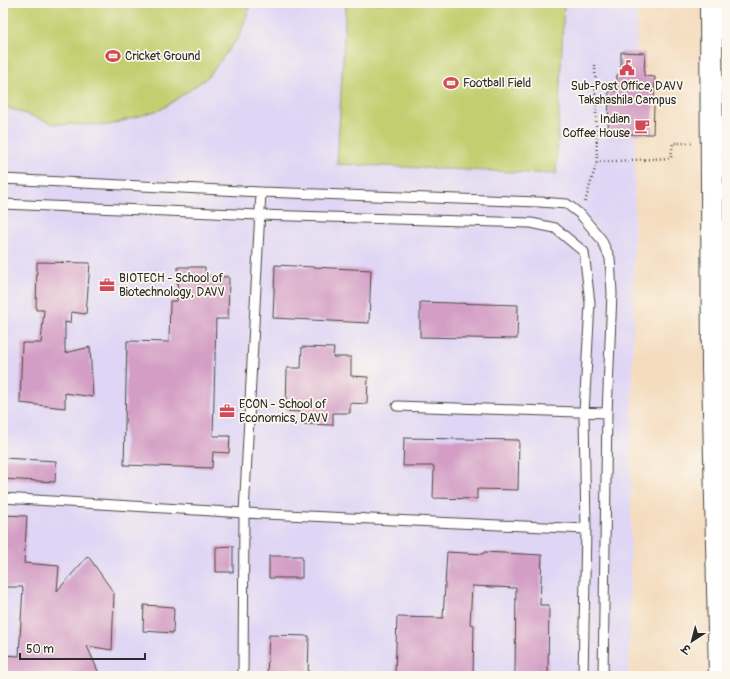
<svg xmlns="http://www.w3.org/2000/svg" width="730" height="679" font-family="Pangolin,'Playpen Sans Deva',sans-serif">
<style>
.built{fill:#dfd5f5}
.green{fill:#c2cf70;stroke:#767d4e}
.building{fill:#d39dc5}
.lines{fill:none;stroke-linecap:round;stroke-linejoin:round}
.service-casing{stroke:#494641;stroke-width:11}
.secondary-casing{stroke:#494641;stroke-width:24}
.path{stroke:#494641;stroke-width:2.5;stroke-dasharray:1 3;stroke-linecap:butt}
.service{stroke:#fff;stroke-width:9}
.secondary{stroke:#fff;stroke-width:22}
.labels{text-anchor:middle;dominant-baseline:central;stroke-width:3.5;stroke-linejoin:round;paint-order:stroke}
.poi-label{font-size:12px;fill:#2b2b2b;stroke:#fbf7ec;text-anchor:start}
</style>
<rect width="100%" height="100%" fill="#fbf7ec"/>
<filter id="ink" filterUnits="userSpaceOnUse"><feTurbulence type="fractalNoise" baseFrequency=".025" numOctaves="2"/><feDisplacementMap in="SourceGraphic" scale="8" xChannelSelector="R" yChannelSelector="G"/><feConvolveMatrix kernelMatrix="1 2 1 2 8 2 1 2 1" color-interpolation-filters="sRGB"/></filter>
<filter id="wash" filterUnits="userSpaceOnUse"><feTurbulence type="fractalNoise" baseFrequency=".012" numOctaves="4" result="noise"/><feDisplacementMap in="SourceGraphic" scale="16" xChannelSelector="R" yChannelSelector="G"/><feGaussianBlur stdDeviation="0.9" result="paint"/><feColorMatrix in="noise" values="0 0 0 0 0 0 0 0 0 0 0 0 0 0 0 0 0 1.4 0 .05"/><feComposite in="paint" operator="in"/></filter>
<g filter="url(#wash)">
<rect width="100%" height="100%" fill="#f4dcbe"/>
<path class="built" d="M3,3h634l-8,673h-626z"/>
<path class="green" d="M3,3h248l-11,32 -33,43 -45,31 -53,16 -55,-1 -51,-18z
M346,3h218l-8,171 -219,-10z"/>
<g id="blocks">
<path class="building" d="M621,52l24,1 -1,23 11,1 -2,57h-45l1,-43h7l1,-16h4z
M37,262l53,1 -4,51 -15,-2 -1,11 -5,-1v31l25,-6 3,50 -28,-4v15l-45,-5 2,-60h19l3,-33h-8z
M275,265l96,5 -2,53 -96,-5z
M178,267h27v9l24,1 -1,42h-12l-3,117h17l-1,17 -16,-1 -1,16 -88,-3 3,-124 42,1 1,-41h7z
M420,302l98,3 -1,34 -97,-2z
M302,347l32,1 -1,9h18v19l17,1 -1,27 -17,-1v10h-17v12l-32,-1v-12l-15,-1 1,-43h14z
M404,438l115,2 -1,50 -41,-1v10l-44,-1 1,-32h-31z
M3,458l53,3 -1,21 -52,-3z
M3,515l24,1 -3,47 35,3 -2,25 31,-35 26,37 -2,57 -25,-4 11,25 -4,5h-91v-21l16,1 4,-69h-20z
M233,546v26h-17v-25z
M447,552l36,2 1,-2 58,3 -2,50h9l-1,69h-33l1,-86 -44,-2 -2,38 4,1 -1,51h-78l2,-59 46,1z
M269,556h33v22h-33z
M144,605l30,2 -1,26 -30,-2z
M269,635l40,1 -1,40h-41z"/>
</g>
</g>
<g filter="url(#ink)">
<use href="#blocks" fill-opacity="0" stroke="#494641" stroke-width="1"/>
<g class="lines">
<g class="service-casing">
<path id="service" d="M3,179l258,13 279,10 27,2 14,11 20,24 9,19 2,36 -5,119 -4,263
M3,204l256,11 272,8 24,5 29,24 6,51 -6,110 2,116 -3,147
M397,406l210,7
M3,498l241,15 342,16
M243,676l1,-163 17,-321"/>
</g>
<g class="secondary-casing">
<path id="secondary" d="M711,3l2,365 7,308"/>
</g>
<path class="path" d="M595,65l2,97 74,-4 2,-15h20
M585,202l12,-40"/>
<use href="#service" class="service"/>
<use href="#secondary" class="secondary"/>
</g>
</g>
<defs>
<g id="stadium-bare" transform="scale(1.2)"><path d="M0-5a6.5 5 0 1 0 0 10a6.5 5 0 1 0 0-10ZM-3.5-1.8h7v3.6h-7Z" fill="#d1495b" stroke="#fbf7ec" stroke-width="2.5" paint-order="stroke"/></g>
<g id="civic-bare" transform="scale(1.2)"><path d="M-.6-6.5H3V-4.5H.6V-3L4-1V1h2V6H-6V1h2V-1L-.6-3ZM-1.2 2.5V6h2.4V2.5Z" fill="#d1495b" stroke="#fbf7ec" stroke-width="2.5" paint-order="stroke"/></g>
<g id="cafe-bare" transform="scale(1.2)"><path d="M-5.5-4.5H6V0H3Q3 3.5 0 3.5H-2.5Q-5.5 3.5-5.5 0ZM3-3.2v2h1.7v-2ZM-6 4.5H4V6H-6Z" fill="#d1495b" stroke="#fbf7ec" stroke-width="2.5" paint-order="stroke"/></g>
<g id="office-bare" transform="scale(1.2)"><path d="M-6-3h4V-5.5h4V-3h4V5H-6ZM-1-4.5V-3h2v-1.5ZM-6 0V1H6V0Z" fill="#d1495b" stroke="#fbf7ec" stroke-width="2.5" paint-order="stroke"/></g>
</defs>
<g fill-rule="evenodd">
<use href="#stadium-bare" x="113" y="56"/>
<use href="#civic-bare" x="627" y="68"/>
<use href="#stadium-bare" x="451" y="83"/>
<use href="#cafe-bare" x="642" y="126"/>
<use href="#office-bare" x="107" y="285"/>
<use href="#office-bare" x="227" y="411"/>
</g>
<g class="labels">
<g class="poi-label">
<text x="125" y="56">Cricket Ground</text>
<text x="463" y="83">Football Field</text>
<text x="627" y="86" text-anchor="middle">Sub-Post Office, DAVV<tspan x="627" dy="14">Takshashila Campus</tspan></text>
<text x="630" y="119" text-anchor="end">Indian<tspan x="630" dy="14">Coffee House</tspan></text>
<text x="119" y="278">BIOTECH - School of<tspan x="119" dy="14">Biotechnology, DAVV</tspan></text>
<text x="239" y="404">ECON - School of<tspan x="239" dy="14">Economics, DAVV</tspan></text>
</g>
</g>
<rect width="730" height="679" fill="none" stroke="#fbf7ec" stroke-width="16"/>
<g transform="translate(692 641) rotate(216)" stroke="#fbf7ec" stroke-width="3" paint-order="stroke">
<path d="M0-3L7 15L0 10L-7 15Z" fill="#2b2b2b"/>
<text y="-6" font-size="11" font-weight="bold" text-anchor="middle" fill="#2b2b2b">उ</text>
</g>
<path d="M20 653v6h125v-6" fill="none" stroke="#2b2b2b" stroke-width="2"/>
<text x="26" y="653" font-size="12" fill="#2b2b2b" stroke="#fbf7ec" stroke-width="3" paint-order="stroke">50 m</text>
</svg>
